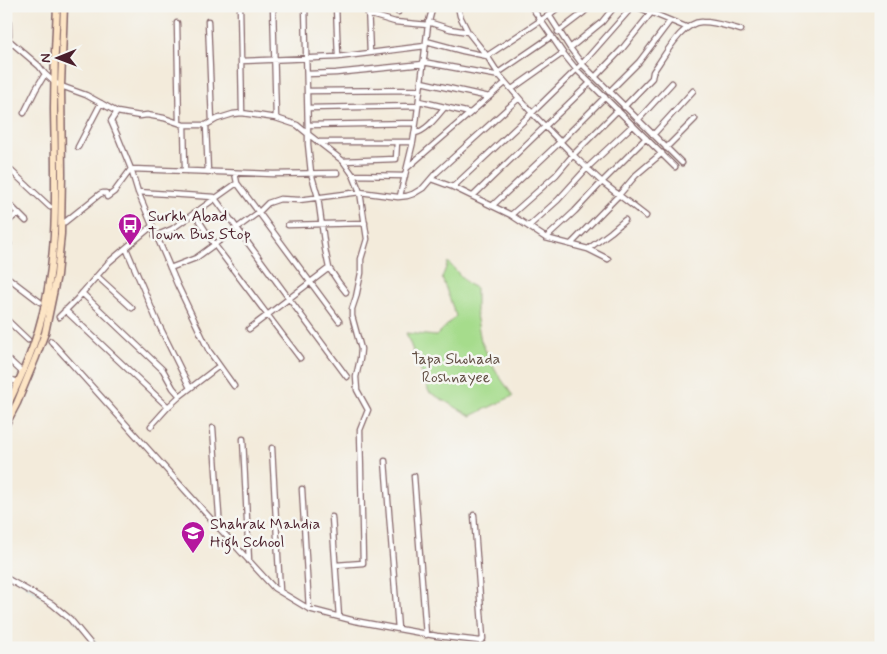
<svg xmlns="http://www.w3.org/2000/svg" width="887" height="654" font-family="Mynerve,sans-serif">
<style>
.green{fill:#a6dc8c;stroke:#787e5c}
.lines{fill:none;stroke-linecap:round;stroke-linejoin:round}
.stream{stroke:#65c5e3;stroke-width:1}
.minor-casing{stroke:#856669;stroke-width:7}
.secondary-casing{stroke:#856669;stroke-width:9}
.minor{stroke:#fff;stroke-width:4.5}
.secondary{stroke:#fde5c5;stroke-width:6}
.labels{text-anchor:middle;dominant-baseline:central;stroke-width:5;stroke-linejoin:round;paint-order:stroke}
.poi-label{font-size:16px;fill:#4a1f2b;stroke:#f6f6f2;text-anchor:start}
.park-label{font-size:16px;fill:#614e43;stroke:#f6f6f2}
</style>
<rect width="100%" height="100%" fill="#f6f6f2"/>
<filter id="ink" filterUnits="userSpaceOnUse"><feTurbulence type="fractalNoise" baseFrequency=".02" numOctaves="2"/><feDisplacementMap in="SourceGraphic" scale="10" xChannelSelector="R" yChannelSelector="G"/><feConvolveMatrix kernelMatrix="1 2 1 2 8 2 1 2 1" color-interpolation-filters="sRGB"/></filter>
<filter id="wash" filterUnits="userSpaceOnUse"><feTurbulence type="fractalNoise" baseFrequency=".0096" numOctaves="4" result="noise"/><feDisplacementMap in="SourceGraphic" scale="20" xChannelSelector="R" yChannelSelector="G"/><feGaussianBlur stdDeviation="1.12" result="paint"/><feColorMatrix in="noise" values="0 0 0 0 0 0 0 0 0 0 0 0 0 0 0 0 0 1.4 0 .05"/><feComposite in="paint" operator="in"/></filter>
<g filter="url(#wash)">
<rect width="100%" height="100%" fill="#f3ebdb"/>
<path class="green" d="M448,262l20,22 8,4v26l5,27 14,29 18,26 -42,20 -42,-24 -23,-59 30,3 20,-20 -14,-38z"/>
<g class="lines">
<path class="stream" d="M6,570l41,29
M59,607l10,8
M74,620l27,28"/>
</g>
</g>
<g filter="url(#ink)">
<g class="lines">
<g class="minor-casing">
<path id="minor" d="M8,6l1,29
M240,6l2,107
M273,6l3,112
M305,6l3,128 35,27 10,14 7,17 7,47 -6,20v14l-5,24 -4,12v7l9,33 -1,10 -4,18 1,13 11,20 -8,20 3,133 -27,2
M336,6l2,51
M368,6l2,47
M458,6l2,10 8,16 19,24 13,20 32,37 41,42 29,27 44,34
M531,6l32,47 13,16 99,98
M635,6l51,21
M398,12v-6
M368,14l27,8 33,3
M549,15l21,33 12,16 100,99
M208,21l4,101
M428,22l22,7 18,3
M177,23l2,100
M558,32l25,-19 7,-7
M6,41l5,1 28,24 6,8 9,8 7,4 25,9 31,17 23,4 7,-1 17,3 20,7h22l11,-6 16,-5 9,-1 34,5 21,7 11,9v10l3,29 7,24 7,52 4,19 10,15 7,9
M426,41l37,10 24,5 62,-41 11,-9
M570,48l32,-26 13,-16
M6,51l5,-9
M241,61l97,-4 87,-11
M423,62l77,14
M498,73l54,-37
M307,74l29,-1 87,-9
M595,77l27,-28 29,-36
M421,82l68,15
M512,89l51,-36
M307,91l113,-1
M609,92l30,-30 31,-41
M419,101l51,12
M624,107l28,-29 1,-6c11,-15 30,-52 50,-50 13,0 26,5 38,8
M308,108l110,-2
M117,112l-6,9 7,16 13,32 7,23 39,92 32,67 25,35
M24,113l12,-24 9,-15
M638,120l34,-37
M184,125l1,43 2,3
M206,125l2,47
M308,125l108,-2
M415,133c12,-2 22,-17 30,-26
M653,135l40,-44
M318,142h95
M78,147l23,-44
M666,148l29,-29
M343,161l53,-2 1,-17
M6,166l44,41
M408,167l97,-84
M235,173l2,10 102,138
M353,175l52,1
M431,179l22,8 58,28 35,23 42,11 20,10
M453,187l79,-74 50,-49 51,-58
M138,192l76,5 133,180
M400,196l13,-54 3,-19 12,-98 5,-19
M473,196l117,-113
M6,201l20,20
M492,206l68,-64 45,-45
M194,213l20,31 86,114
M511,215l45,-40 17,-20 45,-45
M65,222l35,-28 3,-1h3l1,4 7,-5 17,-23 142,5 64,-1
M6,223l12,-10
M288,225l77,-2
M529,226l29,-26 29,-32 46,-43
M155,236l17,-7 65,-46
M546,238l29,-27 27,-29 44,-44
M571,244l48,-49 17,-20 26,-22
M6,247l3,-3
M126,248l31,73 33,67
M588,249l23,-17 14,-12
M170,268l26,-10 63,-46 9,-9 12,-4 19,1 61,-8 38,5 9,-1 6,-2 10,-6 12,-14 84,-76
M6,276l34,26
M97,276l35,32
M82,293l81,77 10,18 7,8
M65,310l103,97
M59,317l18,-18 32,-37 43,-36
M6,319l22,21
M249,329l80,-61
M51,341l169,188 54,59 35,21 46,12 82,15 43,5 3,-2 -9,-124
M6,357l15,14
M6,378l9,3
M151,426l17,-19 12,-11 39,-30
M213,428l7,101
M243,439l6,122
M272,448l8,143
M385,461l13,168
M414,476l12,159
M302,489l7,120
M332,517l7,100
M6,578l46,26 18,15 24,29"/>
</g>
<g class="secondary-casing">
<path id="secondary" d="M6,408c12,-24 24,-50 32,-77 22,-71 17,-148 16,-222 0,-34 1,-69 3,-103
M6,424l11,-21 19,-46 9,-24 12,-58 4,-41 1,-60 -1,-88 3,-80"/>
</g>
<use href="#minor" class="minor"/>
<use href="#secondary" class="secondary"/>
</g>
</g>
<defs>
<g id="bus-pin" transform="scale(1.25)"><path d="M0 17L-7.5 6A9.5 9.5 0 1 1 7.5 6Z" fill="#b5179e" stroke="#f6f6f2"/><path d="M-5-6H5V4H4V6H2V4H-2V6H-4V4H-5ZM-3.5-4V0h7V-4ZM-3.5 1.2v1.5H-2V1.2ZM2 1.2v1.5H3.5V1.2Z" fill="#fff"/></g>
<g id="school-pin" transform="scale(1.25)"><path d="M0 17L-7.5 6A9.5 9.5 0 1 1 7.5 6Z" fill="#b5179e" stroke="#f6f6f2"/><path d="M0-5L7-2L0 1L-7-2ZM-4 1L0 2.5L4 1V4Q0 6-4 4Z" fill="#fff"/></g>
</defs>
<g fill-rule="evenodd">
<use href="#bus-pin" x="130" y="225"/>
<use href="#school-pin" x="193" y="533"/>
</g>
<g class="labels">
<g class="poi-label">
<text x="148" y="216">Surkh Abad<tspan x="148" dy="18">Town Bus Stop</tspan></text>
<text x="210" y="524">Shahrak Mahdia<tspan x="210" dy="18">High School</tspan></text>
</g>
<g class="park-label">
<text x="456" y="359">Tapa Shohada<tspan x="456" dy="18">Roshnayee</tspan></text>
</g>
</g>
<rect width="887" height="654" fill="none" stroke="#f6f6f2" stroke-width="25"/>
<g transform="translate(58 58) rotate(269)" stroke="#f6f6f2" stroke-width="4" paint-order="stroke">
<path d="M0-4L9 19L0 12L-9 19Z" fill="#4a1f2b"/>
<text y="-8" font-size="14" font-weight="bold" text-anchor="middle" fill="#4a1f2b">N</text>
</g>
</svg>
